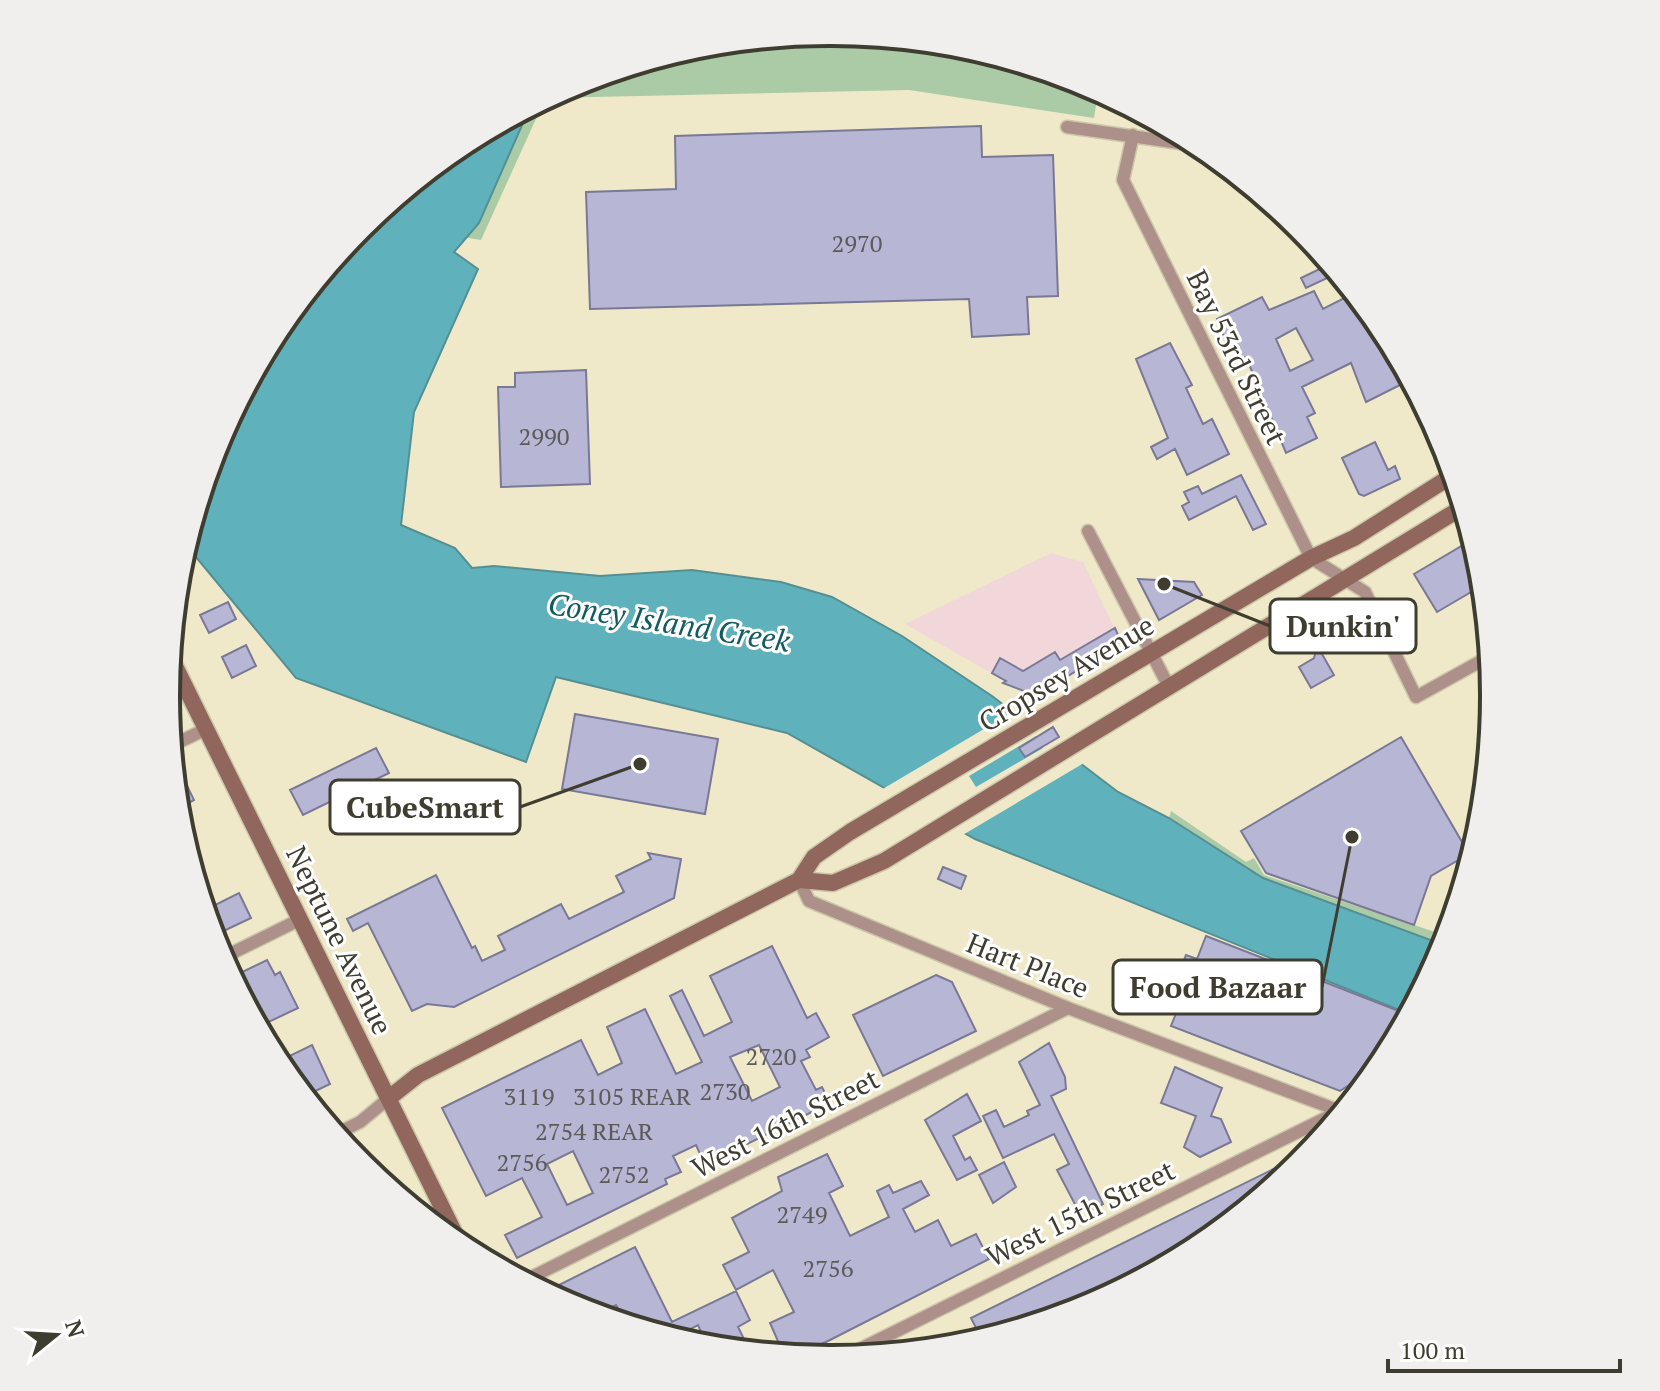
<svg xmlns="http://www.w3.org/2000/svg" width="1660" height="1391" font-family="'PT Serif',serif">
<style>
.industrial{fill:#f1d7d9}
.green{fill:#aacba6}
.water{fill:#5fb2bc;stroke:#558f92;stroke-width:2}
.pier{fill:#efe9c9;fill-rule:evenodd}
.building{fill:#b7b6d5;stroke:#797895;stroke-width:2;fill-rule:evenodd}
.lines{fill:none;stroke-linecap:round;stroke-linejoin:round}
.minor-casing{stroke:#ccc7aa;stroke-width:15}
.secondary-casing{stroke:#ccc7aa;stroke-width:19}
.minor{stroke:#ae908a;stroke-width:12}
.secondary{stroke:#90665d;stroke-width:16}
.labels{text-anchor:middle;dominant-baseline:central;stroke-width:6;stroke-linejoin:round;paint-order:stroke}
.number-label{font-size:24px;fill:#5d5b59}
.street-label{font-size:28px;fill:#3f3d30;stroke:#fff}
.water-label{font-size:30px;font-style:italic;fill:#135b62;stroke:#fff}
.rim{fill:none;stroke:#3f3d30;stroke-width:4}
.leader{fill:none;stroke:#3f3d30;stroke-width:3}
.callout-dot{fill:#3f3d30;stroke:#fff;stroke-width:3}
.callout{fill:#fff;stroke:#3f3d30;stroke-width:3}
.callout-label{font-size:30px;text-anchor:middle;font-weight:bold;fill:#3f3d30}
</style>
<rect width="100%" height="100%" fill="#efe9c9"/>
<path class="industrial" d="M1051,553l32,9 39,82 -85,52 -34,-13 2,-2 -100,-57z"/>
<path class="green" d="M830,32l130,13 124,38 39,20 -26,-4 -3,19 -185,-28 -361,8 29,-16 124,-37z
M545,99l-64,141 -19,-3v-93z
M1171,811l75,51 8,-4 10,17 183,61 -3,9 -181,-67 -94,-60z"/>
<path class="water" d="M530,107l-51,116 -25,29 24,17 -64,143 -13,113 54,23 17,20 22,-2 106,10 92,-6 89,12 51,15 70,39 90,60 126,96 51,26 94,60 181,67 -35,69 -434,-175 -188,-106 -231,-56 -30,85 -230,-84 -110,-133 31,-104 62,-115 82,-100 101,-82z"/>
<path class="pier" d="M1016,710l68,53 -123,73 -80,-46zM1036,736l7,12 -67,39 -7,-11z"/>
<path class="building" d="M981,126l1,31 71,-2 5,141 -31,1 2,37 -57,3 -3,-38 -379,10 -4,-117 90,-3 -1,-53z
M1330,264l8,9 -32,15 -5,-10z
M1314,291l9,18 31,-16 46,92 -34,17 -15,-39 -49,24 13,26 -8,4 10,21 -31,15 -40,-96 -4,1 -8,-17 -7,3 -10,-25 45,-22 7,13zM1296,328l17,32 -23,11 -14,-32z
M1170,343l22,42 -6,3 17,36 9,-5 17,35 -42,21 -12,-26 -18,10 -6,-12 17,-9 -32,-79z
M586,370l4,114 -89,3 -3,-100h17v-14z
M1375,442l13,28 7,-4 5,13 -36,17 -5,-2 -17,-36z
M1241,475l25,49 -13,6 -17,-34 -47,24 -7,-14 7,-4 -5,-10 14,-6 4,8z
M1465,544l16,28 2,13 -46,27 -23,-38z
M1138,579l56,3 8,13 -43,25z
M228,602l8,17 -27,14 -9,-18z
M1344,611l14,22 -36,21 12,21 -23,13 -12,-21 15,-9 6,-23 -4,-7z
M1115,628l6,14 -84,54 -34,-13 3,-2 -14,-8 8,-15 23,13 32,-19 5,8z
M246,645l10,21 -24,12 -10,-21z
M575,714l143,25 -13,75 -143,-25z
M1053,727l6,10 -34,20 -6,-9z
M1401,737l68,117 -38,22 -17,49 -148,-52 -25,-42z
M376,748l13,25 -86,42 -13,-25z
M174,759l20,41 -13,7 -4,-10z
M648,853l33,6 -7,39 -220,109 -27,-3 -15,7 -44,-88 -15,8 -6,-12 89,-44 36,73 3,-2 7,15 23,-11 -7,-14 63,-32 8,15 55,-27 -8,-16 35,-17z
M943,867l23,9 -5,13 -23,-10z
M239,893l12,25 -38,18 -8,-26z
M1206,936l198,77 -23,51 -41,27 -169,-65 6,-15 -11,-5 20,-51 11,4z
M772,946l35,72 9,-5 13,24 -23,13 4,7 -9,4 15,29 6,-3 8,16 -125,62 -9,-20 -23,11 8,16 -16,7 2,5 -150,74 -12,-23 37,-18 -20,-39 -36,18 -44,-88 139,-68 17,35 24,-12 -15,-36 38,-18 31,65 26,-12 -32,-66 12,-6 22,46 28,-14 -22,-46zM759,1045l21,42 -28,14 -22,-44zM573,1151l20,42 -26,12 -20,-41z
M267,960l8,15 5,-3 18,36 -40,19 -24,-51z
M936,975l16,7 24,49 -93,45 -30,-61z
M1049,1043l16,34 1,12 -15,7 52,108 -11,6 -2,-4 -11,6 -22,-42 12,-6 -15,-30 -51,24 -20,-42 13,-6 8,17 25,-12 -2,-4 13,-6 -21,-43z
M312,1045l18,39 -25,12 -28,-34z
M1175,1067l47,21 -11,28 10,3 10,23 -31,15 -16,-10 12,-31 -35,-13z
M967,1094l14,27 -28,15 12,24 5,-3 7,13 -20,10 -32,-60z
M1306,1153l-7,12 -101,82 -115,62 -101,31 -11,-22z
M827,1154l16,32 -14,7 21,43 39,-19 -12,-26 12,-6 4,8 28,-12 8,14 -26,14 12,23 23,-12 13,26 25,-12 13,25 -159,81 -35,16 -11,-1 -14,-32 24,-11 -21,-42 -37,20 -13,-25 26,-13 -17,-34 50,-27 -4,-14z
M1004,1162l12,25 -23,16 -14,-28z
M635,1247l37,75 64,-31 14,29 -12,7 12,24 -42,-4 -10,-22 -25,13 -47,-15 -10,-18 -19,10 -52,-23z"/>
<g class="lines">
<g class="minor-casing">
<path id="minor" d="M1067,127l134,19
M1133,135l-10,45 188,378 54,34 51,105 74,-41
M1088,531l81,156
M171,746l35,-17
M799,880l10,21 259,107 272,103
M222,958l79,-39
M336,1134l24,-12 29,-24
M524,1281l544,-273
M842,1358l498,-247"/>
</g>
<g class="secondary-casing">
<path id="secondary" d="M170,656l292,592
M799,880l34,3 51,-22 579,-354
M389,1098l29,-23 381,-195 15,-23 36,-25 461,-274 43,-20 99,-63"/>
</g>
<use href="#minor" class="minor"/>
<use href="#secondary" class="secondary"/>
</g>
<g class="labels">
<g class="number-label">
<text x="857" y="243">2970</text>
<text x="544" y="436">2990</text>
<text x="771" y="1056">2720</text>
<text x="725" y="1091">2730</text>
<text x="529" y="1096">3119</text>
<text x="632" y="1096">3105 REAR</text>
<text x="594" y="1131">2754 REAR</text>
<text x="522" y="1162">2756</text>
<text x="624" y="1174">2752</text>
<text x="802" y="1214">2749</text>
<text x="828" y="1268">2756</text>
</g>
<g class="street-label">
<text transform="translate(1237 357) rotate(64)">Bay 53rd Street</text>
<text transform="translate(1066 673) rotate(-31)">Cropsey Avenue</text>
<text transform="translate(340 940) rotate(64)">Neptune Avenue</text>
<text transform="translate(1028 965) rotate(22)">Hart Place</text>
<text transform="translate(785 1123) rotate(-27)">West 16th Street</text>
<text transform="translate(1080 1213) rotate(-26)">West 15th Street</text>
</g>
<g class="water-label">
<text transform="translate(669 622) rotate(9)">Coney Island Creek</text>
</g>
</g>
<path d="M0 0H1660V1391H0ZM829 46H831A649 649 0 0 1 1480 695V696A649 649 0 0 1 831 1345H829A649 649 0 0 1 180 696V695A649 649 0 0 1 829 46Z" fill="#f0efee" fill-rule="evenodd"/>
<path class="rim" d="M829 46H831A649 649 0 0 1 1480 695V696A649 649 0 0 1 831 1345H829A649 649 0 0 1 180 696V695A649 649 0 0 1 829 46Z"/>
<path class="leader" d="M1164 584L1270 626M640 764L520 807M1352 837L1322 987"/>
<g class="callout-dot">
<circle cx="1164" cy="584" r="8"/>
<circle cx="640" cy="764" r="8"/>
<circle cx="1352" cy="837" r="8"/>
</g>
<g class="callout">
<rect x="1270" y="599" width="146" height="54" rx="8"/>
<rect x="330" y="780" width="190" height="54" rx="8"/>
<rect x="1113" y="960" width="209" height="54" rx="8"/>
</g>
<g class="callout-label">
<text x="1343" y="637">Dunkin'</text>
<text x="425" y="818">CubeSmart</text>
<text x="1218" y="998">Food Bazaar</text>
</g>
<g transform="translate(56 1335) rotate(72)" stroke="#ffffff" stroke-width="6" paint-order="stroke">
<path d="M0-6L14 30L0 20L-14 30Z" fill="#3f3d30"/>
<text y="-12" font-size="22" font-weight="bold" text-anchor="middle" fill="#3f3d30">N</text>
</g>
<path d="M1388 1359v12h232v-12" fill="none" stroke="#3f3d30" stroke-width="4"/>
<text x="1400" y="1359" font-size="24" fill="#3f3d30" stroke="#ffffff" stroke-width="6" paint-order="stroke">100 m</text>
</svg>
